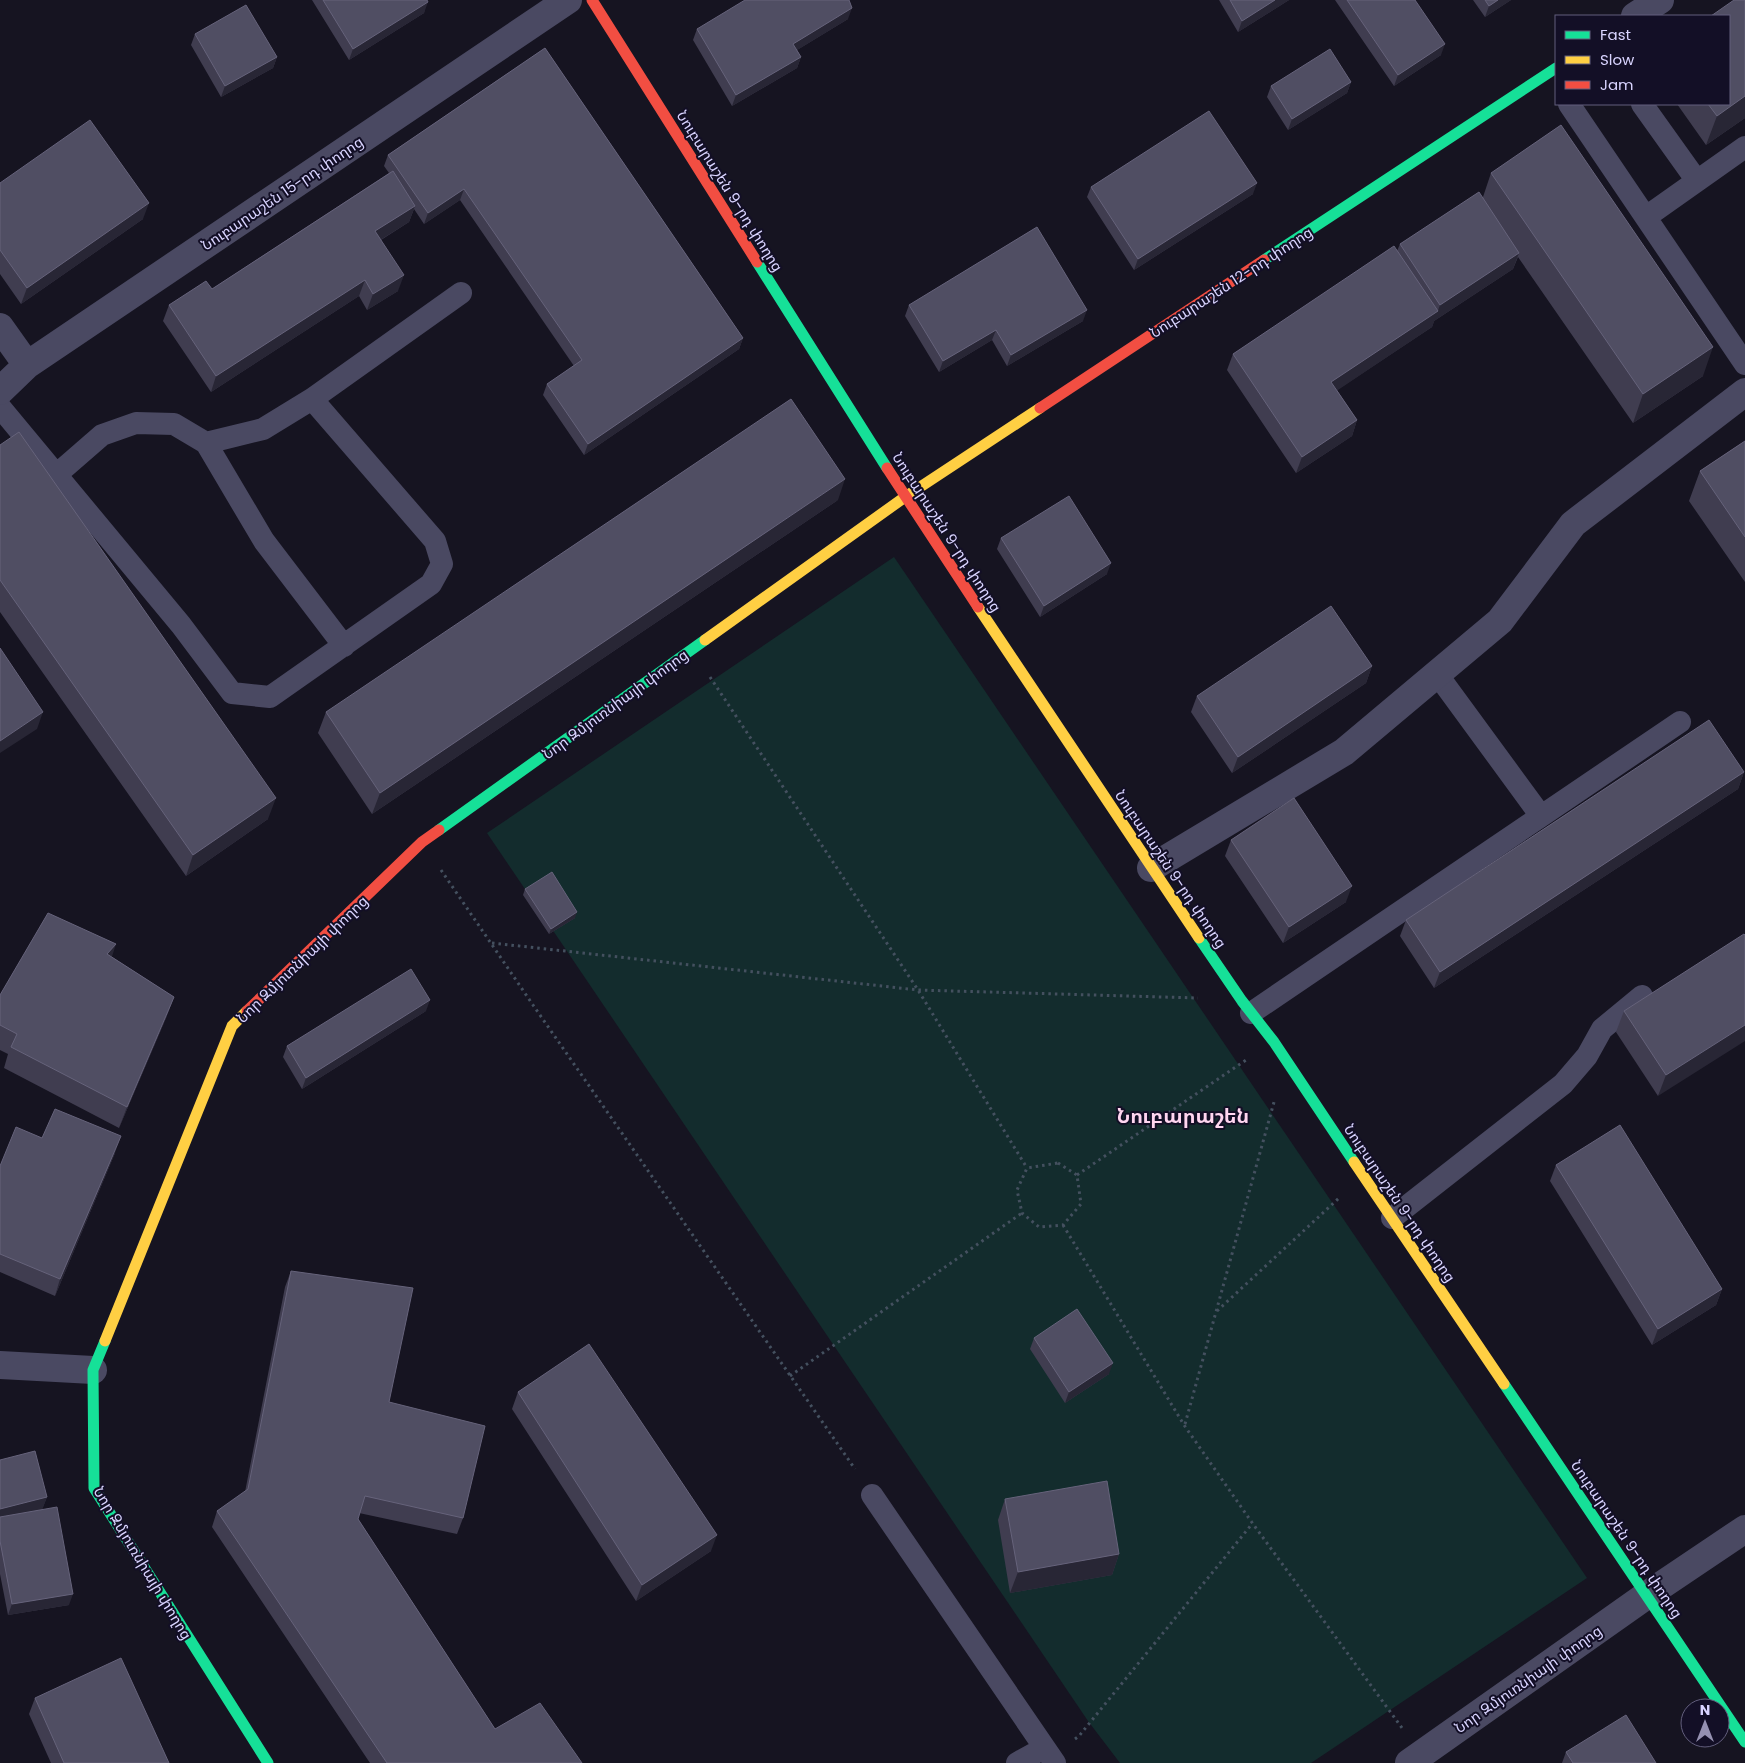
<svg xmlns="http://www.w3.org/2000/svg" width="1745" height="1763" font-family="Poppins,'Noto Sans Armenian',sans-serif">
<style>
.green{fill:#132c2d}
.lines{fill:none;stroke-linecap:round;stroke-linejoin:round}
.path{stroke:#44505f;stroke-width:3;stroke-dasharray:2.5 4;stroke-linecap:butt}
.lane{stroke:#4a4962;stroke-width:22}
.street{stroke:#4a4962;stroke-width:28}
.fast{stroke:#16e098;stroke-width:11}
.slow{stroke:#ffcf43;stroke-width:11}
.jam{stroke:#f24e42;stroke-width:11}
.wall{fill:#403d50}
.shaded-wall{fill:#282635}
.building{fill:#504e63;stroke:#66637b}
.labels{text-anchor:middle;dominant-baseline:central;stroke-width:4;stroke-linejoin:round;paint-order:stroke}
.street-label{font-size:15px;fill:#d9d4ff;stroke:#130f26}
.district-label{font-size:20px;font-weight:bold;fill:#ffd6f0;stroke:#130f26}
</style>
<rect width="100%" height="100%" fill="#161421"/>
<path class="green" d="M894,557l693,1021 -276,185h-191l-32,-42 -601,-888z"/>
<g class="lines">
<path class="path" d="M710,677l208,313 109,178
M441,870l92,135 322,464
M492,943l426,47 280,8
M1058,1163l19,12 4,29 -18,21 -24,2 -17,-14 -5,-23 10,-22z
M1077,1175l169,-115
M1063,1225l121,200 69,99 149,204
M1217,1311l122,-113
M790,1376l232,-163
M1185,1424l89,-322
M1075,1739l4,-3 173,-212"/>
<path class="lane" d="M1569,104l176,260
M1642,104l55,77
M1646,217l99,-70
M0,407l181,218 51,68 38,4 161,-113 11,-20 -7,-23 -123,-142
M206,443l58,98 80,105
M56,475l46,-40 34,-12 38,1 32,19 57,-14 49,-30 149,-106
M1437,674l104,142
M1251,1013l429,-291
M1392,1218l171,-134 24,-28 15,-27 40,-33
M872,1495l183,268
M1017,1763l27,-15"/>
<path class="street" d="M1635,16l25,-16
M0,327l27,38
M0,391l27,-26 541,-365
M1151,868l193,-116 156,-131 73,-97 172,-132
M0,1365l93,5
M1409,1763l238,-168 98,-66"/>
<path class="fast" d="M1264,260l292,-192
M757,262l130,206
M439,830l266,-190
M1199,938l43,63 32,41 80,120
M105,1341l-12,29 1,118 174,275
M1504,1384l241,358"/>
<path class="slow" d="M978,607l221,331
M705,640l200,-143 135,-89
M1354,1162l150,222
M105,1341l127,-315 15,-15"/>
<path class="jam" d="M592,0l165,262
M1040,408l224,-148
M887,468l91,139
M247,1011l175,-169 17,-12"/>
</g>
<path class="wall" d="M312,0h115l-3,13 -75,47z
M1219,0h70l-51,32z
M1335,0h80l26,55 -47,31z
M1473,0h38l-26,17z
M1745,0v118l-39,27 -29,-41h52z
M848,19l-51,31 4,7 -4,11 -65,38 -39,-66 4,-11z
M195,34l82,23 -4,11 -52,29 -30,-52z
M545,48l198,290 -4,11 -155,106 -41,-60 4,-11 27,-18 -114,-166 -36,24 -10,-15 -5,13 -28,18 17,51 -31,19 -8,-14 -148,96 -48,-71 6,-16 43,-16 177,-116 -5,-7 4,-11z
M1351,82l-4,11 -59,37 -21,-33 4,-11z
M1491,173l212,203 -70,47 -115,-166 -5,12 -79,52 -2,6 -95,63 20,30 -5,16 -56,37 -69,-103 6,-16 164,-103 3,-7 83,-47z
M0,183l143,36 -122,85 -21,-30z
M1091,187l162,7 -119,76 -47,-73z
M909,305l174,16 -76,45 -15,-26 -53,32 -34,-56z
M1745,441v141l-56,-81 11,-30z
M0,445l268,374 -82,57 -186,-264z
M838,500l-466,314 -54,-81 8,-21z
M1001,538l106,36 -67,43 -43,-68z
M1372,666l-6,17 -134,90 -41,-61 6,-16z
M1744,772l-6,17 -304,199 -34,-52 6,-16z
M1231,840l115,62 -63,41 -58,-87z
M525,889l50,29 -26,16 -26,-39z
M1745,935l-87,161 -42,-64 8,-21z
M112,957l62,40 -8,21 -47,110 -115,-60 4,-14 -8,-4v-55z
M426,1011l-124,78 -19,-32 4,-11z
M42,1138l73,15 -60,143 -55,-24v-106z
M1556,1165l166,124 -6,16 -64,40 -102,-164z
M291,1271l98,131 74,116 -6,16 -98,-21 -1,6 137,210 87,34h-212l-158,-236 5,-16 28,-19 40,-205z
M1034,1338l75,36 -44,29 -35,-54z
M518,1392l193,159 -75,50 -124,-192z
M0,1460l47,37 -5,12 27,96 -61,10 -8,-41z
M1005,1499l114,55 -7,21 -102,18 -12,-73z
M35,1698l134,65h-118l-22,-49z
M1566,1752l90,11h-94z"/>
<path class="shaded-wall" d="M1275,0h14l-51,32 4,-11z
M1498,0h13l-26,17 4,-11z
M428,2l-4,11 -75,47 4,-11z
M852,8l-4,11 -59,36 4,-11z
M1445,44l-4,11 -47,31 4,-11z
M277,57l-4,11 -52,29 4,-11z
M801,57l-4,11 -65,38 4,-11z
M1351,82l-4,11 -59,37 4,-11z
M1745,96v22l-39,27 11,-29z
M1257,183l-4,11 -119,76 4,-11z
M464,189l-4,11 -36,24 4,-11z
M149,203l-6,16 -122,85 6,-16z
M415,206l-6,16 -40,25 6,-16z
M1519,253l-6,16 -79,52 6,-16z
M404,275l-6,16 -31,19 6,-16z
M365,280l-6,16 -148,96 5,-16z
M1087,310l-4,11 -76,45 4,-11z
M1438,311l-6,16 -106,71 5,-16z
M996,330l-4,10 -53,32 4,-11z
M743,338l-4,11 -155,106 4,-11z
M1713,347l-10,29 -70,47 10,-29z
M1357,420l-5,16 -56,37 6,-16z
M845,479l-7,21 -466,314 8,-21z
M1111,563l-4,11 -67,43 4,-11z
M1372,666l-6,17 -134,90 6,-16z
M43,712l-6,17 -37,24v-12z
M1744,772l-6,17 -304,199 6,-16z
M276,798l-8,21 -82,57 7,-21z
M1352,886l-6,16 -63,41 6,-16z
M577,912l-2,6 -26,16 2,-5z
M116,944l-7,22 -2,-12z
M174,997l-8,21 -47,110 8,-21z
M430,1000l-4,11 -124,78 4,-11z
M1745,1025v16l-87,55 8,-21z
M121,1136l-6,17 -60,143 5,-17z
M1722,1289l-6,16 -64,40 6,-16z
M1113,1363l-4,11 -44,29 4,-11z
M47,1497l-6,16 -41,11v-15z
M717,1535l-6,16 -75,50 6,-16z
M1119,1554l-7,21 -102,18 8,-21z
M73,1594l-4,11 -61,10 4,-11z"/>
<path class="building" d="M323,0h104l1,2 -75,47z
M745,0h104l3,8 -59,36 8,13 -65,38 -39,-66z
M1230,0h45l-33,21z
M1347,0h68l30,44 -47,31z
M1485,0h13l-9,6z
M1734,0h11v96l-28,20 -9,-12h21v-88h-18z
M246,5l31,52 -52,29 -30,-52z
M545,48l198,290 -155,106 -41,-60 35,-24 -118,-171 -36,24 -40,-58z
M1330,49l21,33 -59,37 -21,-33z
M1209,111l48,72 -119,76 -47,-72z
M90,120l59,83 -122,85 -27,-38v-67z
M1561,125l152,222 -70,47 -152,-221z
M393,171l22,35 -40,25 29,44 -31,19 -8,-14 -149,96 -47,-71 37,-24 6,8z
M1479,192l40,61 -79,52 -40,-61z
M1037,227l50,83 -76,45 -15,-25 -53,31 -34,-56z
M1394,246l44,65 -107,71 26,38 -55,37 -69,-103z
M791,399l54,80 -465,314 -54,-81z
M19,432l257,366 -83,57 -193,-275v-135z
M1745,441v96l-45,-66z
M1069,496l42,67 -67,43 -43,-68z
M1331,606l41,60 -134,91 -41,-61z
M0,648l43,64 -43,29z
M1709,720l35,52 -304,200 -34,-52z
M1294,798l58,88 -63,41 -58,-87z
M552,872l25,40 -26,17 -26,-40z
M48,913l68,31 -9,10 67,43 -47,110 -116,-60 6,-13 -17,-9v-30z
M1744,934l1,1v90l-79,50 -42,-64z
M411,969l19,31 -124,78 -19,-32z
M55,1109l66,27 -61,143 -60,-25v-88l16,-39 26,11z
M1620,1125l102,164 -64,40 -102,-164z
M291,1271l122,17 -24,114 96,24 -22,92 -98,-22 -7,23 137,210 45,-26 42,60h-195l-170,-252 31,-22z
M1077,1309l36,54 -44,29 -35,-54z
M589,1344l128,191 -75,50 -124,-193z
M35,1451l12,46 -47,12v-49z
M1107,1481l12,73 -101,18 -13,-73z
M57,1507l16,87 -61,10 -12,-63v-24z
M121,1658l48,105h-105l-29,-65z
M1626,1715l30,48h-83l-7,-11z"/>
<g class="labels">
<g class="street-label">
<text transform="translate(730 191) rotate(58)">Նուբարաշեն 9-րդ փողոց</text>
<text transform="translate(282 193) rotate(-34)">Նուբարաշեն 15-րդ փողոց</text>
<text transform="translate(1231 282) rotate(-33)">Նուբարաշեն 12-րդ փողոց</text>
<text transform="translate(947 532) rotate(57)">Նուբարաշեն 9-րդ փողոց</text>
<text transform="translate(615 704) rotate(-36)">Նոր Զմյուռնիայի փողոց</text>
<text transform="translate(1171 869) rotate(56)">Նուբարաշեն 9-րդ փողոց</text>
<text transform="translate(302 959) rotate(-44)">Նոր Զմյուռնիայի փողոց</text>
<text transform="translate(1400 1203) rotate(56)">Նուբարաշեն 9-րդ փողոց</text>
<text transform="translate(1627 1539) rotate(56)">Նուբարաշեն 9-րդ փողոց</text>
<text transform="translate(143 1563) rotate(59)">Նոր Զմյուռնիայի փողոց</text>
<text transform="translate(1528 1679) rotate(-35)">Նոր Զմյուռնիայի փողոց</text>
</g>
<g class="district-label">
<text x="1183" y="1116">Նուբարաշեն</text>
</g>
</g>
<rect x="1555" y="15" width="175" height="90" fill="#130f26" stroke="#625e7d"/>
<rect x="1565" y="31" width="25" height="8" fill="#16e098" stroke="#625e7d"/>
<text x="1600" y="40" font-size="15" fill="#d9d4ff">Fast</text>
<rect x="1565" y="56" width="25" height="8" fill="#ffcf43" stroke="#625e7d"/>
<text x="1600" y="65" font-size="15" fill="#d9d4ff">Slow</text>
<rect x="1565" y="81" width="25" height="8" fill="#f24e42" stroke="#625e7d"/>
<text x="1600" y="90" font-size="15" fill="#d9d4ff">Jam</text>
<g transform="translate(1705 1723)"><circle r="24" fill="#130f26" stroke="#625e7d"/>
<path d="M0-4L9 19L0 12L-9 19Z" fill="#9591b1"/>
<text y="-8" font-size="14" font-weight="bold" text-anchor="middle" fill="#d9d4ff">N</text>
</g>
</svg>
